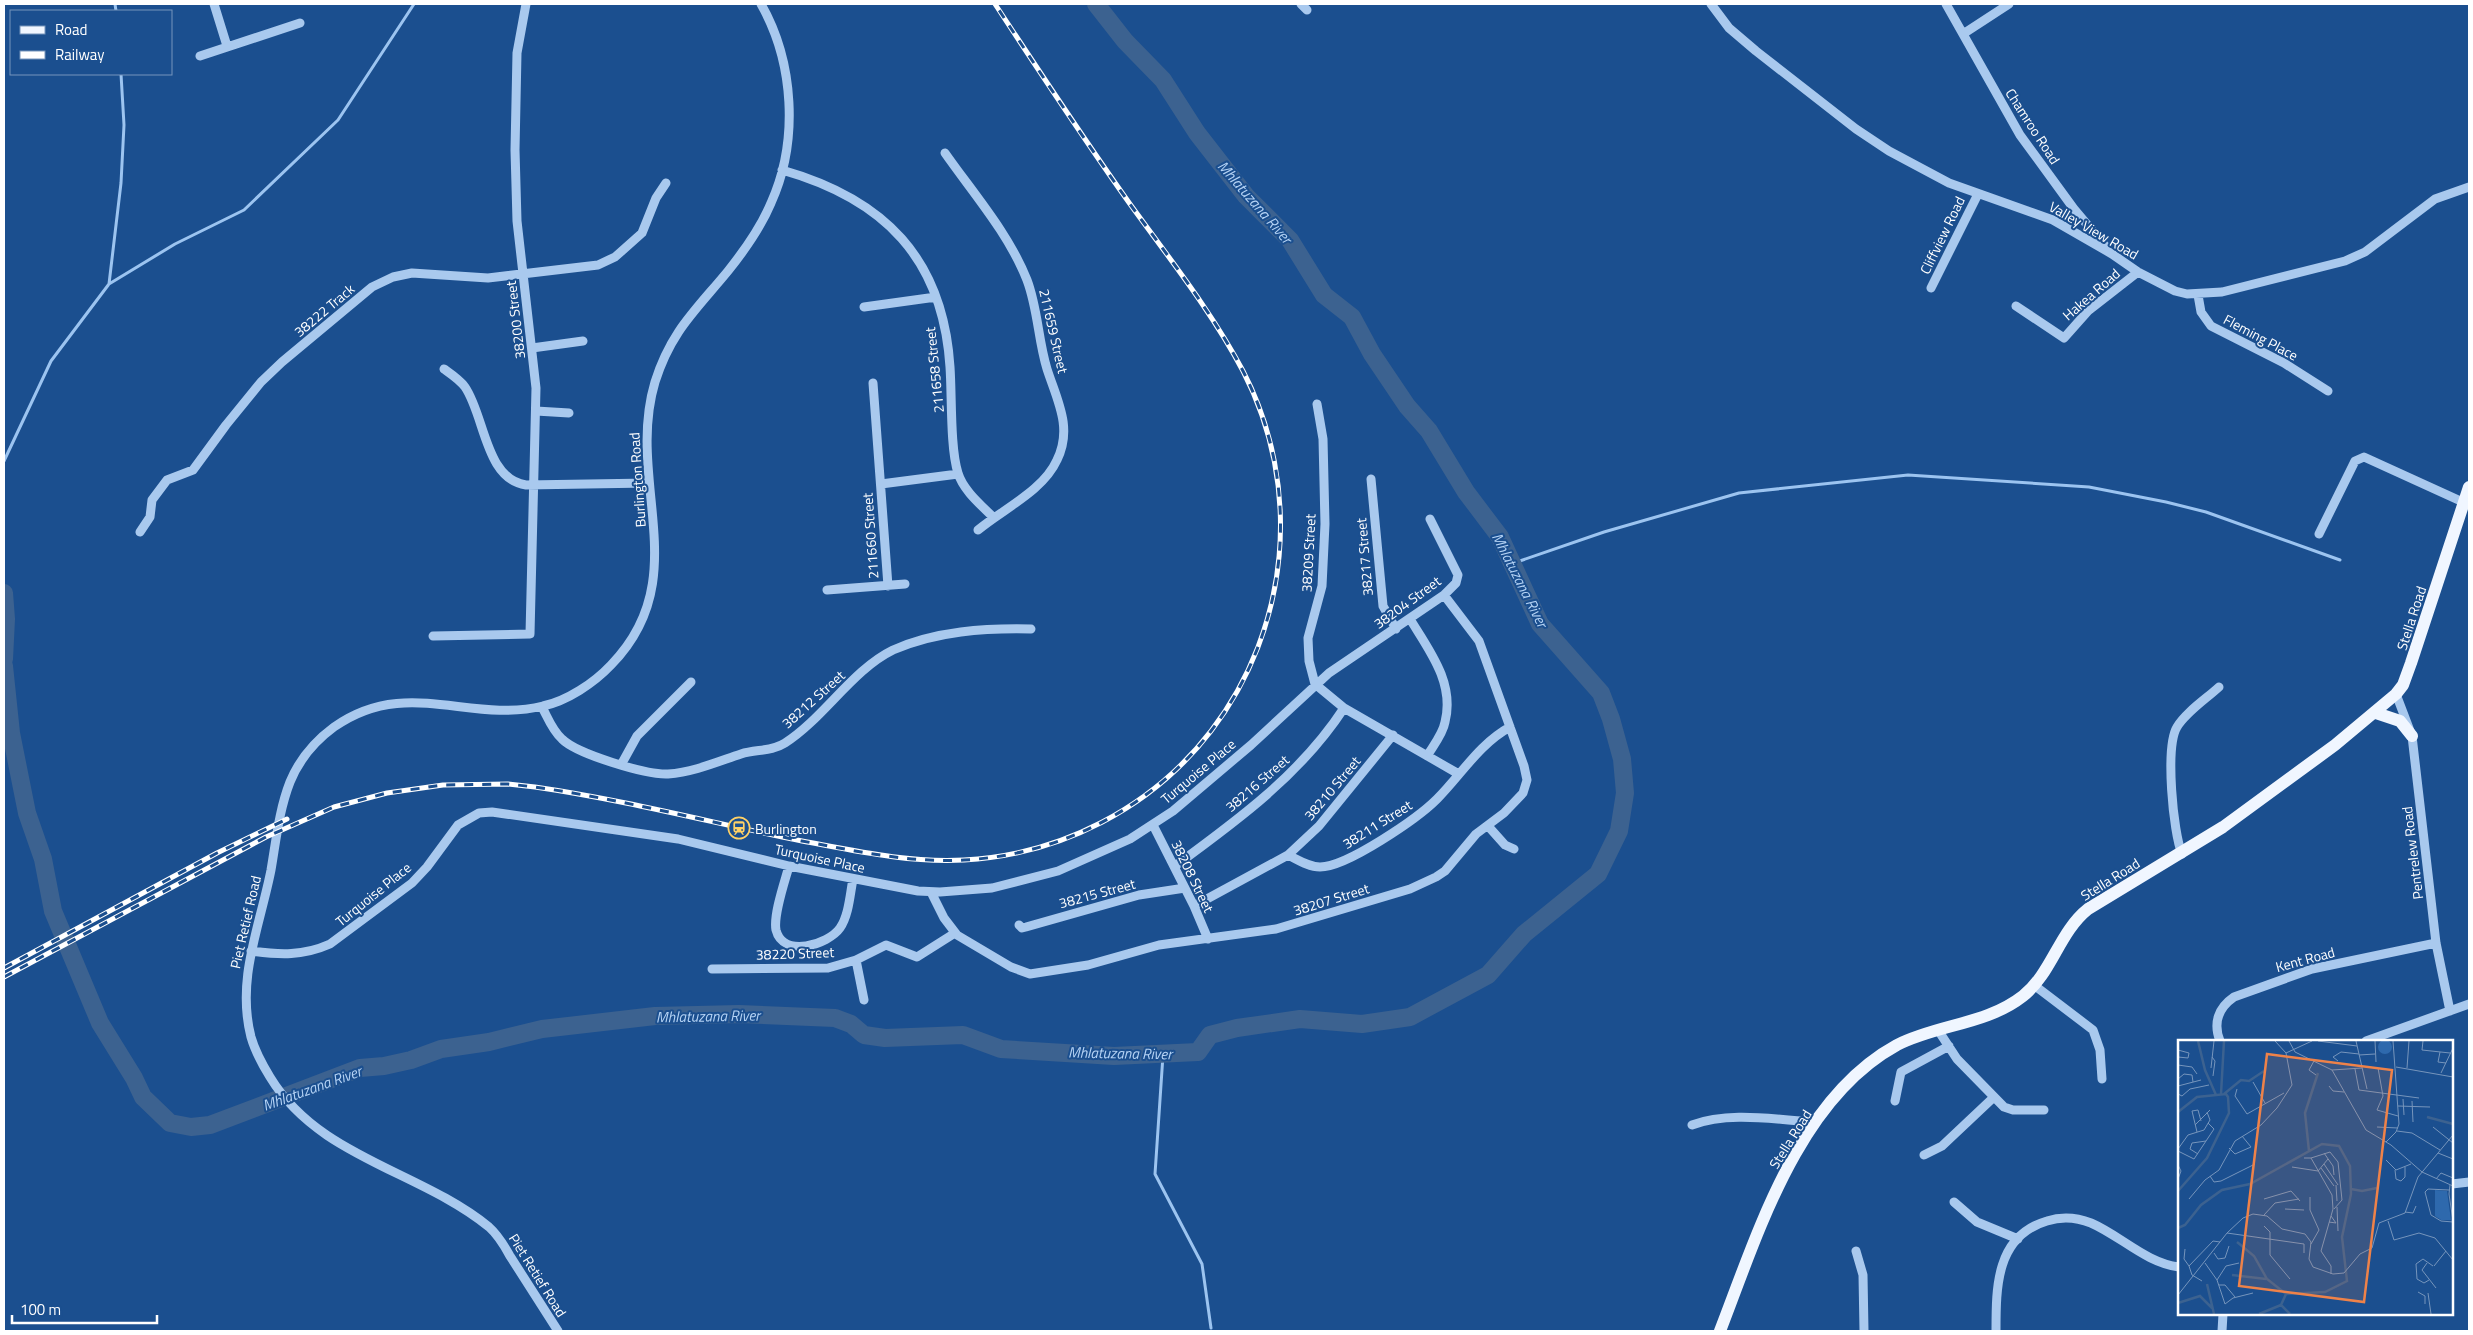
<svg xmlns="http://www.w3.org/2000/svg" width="2473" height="1335" font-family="'Titillium Web',sans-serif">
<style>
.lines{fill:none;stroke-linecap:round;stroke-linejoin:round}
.stream{stroke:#9cc4f0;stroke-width:3}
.river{stroke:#3c6290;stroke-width:18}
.minor{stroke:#a9c9ee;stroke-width:9}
.major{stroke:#f0f6ff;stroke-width:12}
.rail-casing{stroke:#fff;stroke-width:5}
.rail{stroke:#1b4f8f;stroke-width:3;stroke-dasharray:9;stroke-linecap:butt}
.labels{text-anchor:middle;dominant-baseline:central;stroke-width:4;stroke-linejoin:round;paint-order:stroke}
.street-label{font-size:14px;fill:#fff;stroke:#1b4f8f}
.poi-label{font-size:14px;fill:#fff;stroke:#1b4f8f;text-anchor:start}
.water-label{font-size:15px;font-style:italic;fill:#b5d3f5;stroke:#1b4f8f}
.inset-river{fill:none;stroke:#3c6290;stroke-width:2.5}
.inset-road{fill:none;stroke:#7695bc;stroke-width:1}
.view{fill:#ee8249;fill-opacity:0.15;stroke:#ee8249;stroke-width:2.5}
.inset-edge{fill:none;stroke:#fff;stroke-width:2.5}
</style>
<rect width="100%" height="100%" fill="#1b4f8f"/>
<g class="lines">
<path class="stream" d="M115,4l1,7
M109,284l12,-101 3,-58 -3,-51
M4,461l47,-100 58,-77 66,-40 69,-34 94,-90 76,-116
M1511,564l93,-32 135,-39 169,-18 181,12 77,15 40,10 134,48
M1163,1055l-8,119 47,90 9,64"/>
<path class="river" d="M4,593l2,26 -2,40
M4,666l7,67 16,80 16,46 10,52 47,112 34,55 9,19 27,26 21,4 19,-2 150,-57 24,-2 27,-6 30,-11 48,-7 53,-13 113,-13 84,-2 96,4 16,6 13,11 21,3 78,-3 38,14 113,7 84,-4 12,-17 27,-7 63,-9 62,5 48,-7 78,-42 36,-41 74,-60 21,-43 6,-38 -3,-34 -11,-40 -10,-26 -61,-69 -40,-87 -34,-45 -37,-61 -22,-25 -35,-52 -20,-37 -28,-22 -34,-55 -44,-44 -49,-63 -34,-53 -38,-39 -29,-37"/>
<path class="minor" d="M214,4l13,42
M1301,4l6,6
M1711,4l18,24 27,23 100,78 33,22 60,32 104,37 59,34 26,18 37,19 12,3 35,-2 123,-31 20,-9 70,-53 34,-12
M1946,4l74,131 54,74 32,38
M1963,34l46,-30
M200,56l100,-33
M945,153c28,40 64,81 82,127 11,29 11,60 20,89 10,31 26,59 10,91 -14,31 -54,49 -79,70
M782,170c102,29 161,88 168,197 2,28 0,81 8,106 5,17 23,32 35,44
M1931,288l47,-94
M2198,295l3,17 10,14 73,37 44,28
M2016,306l48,32 24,-27 50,-39
M864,307l72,-10
M532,348l51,-7
M444,369c7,5 16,11 21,18 20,29 20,92 61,98l123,-2
M873,383l15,203
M1317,404l6,35 2,85 -3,62 -14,52 1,23 6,23 29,24 113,65
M536,411l33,2
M1371,479l12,127 13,23
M881,484l77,-10
M140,532l10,-15 2,-17 15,-20 26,-10 33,-45 35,-43 21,-20 90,-75 21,-10 19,-4 76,5 110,-13 17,-8 27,-24 14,-35 10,-15
M2319,534l36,-73 9,-4 101,46
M827,590l78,-6
M1410,619c19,31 45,64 35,103 -2,12 -12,24 -18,34
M433,636l97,-2 6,-246 -19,-167 -2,-71 2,-97 9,-49
M2396,694l16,42 24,207 14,68
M542,707c6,11 10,23 20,32 15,15 84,36 106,35 26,-2 49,-12 73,-20 15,-5 30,-2 44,-11 39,-25 67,-73 108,-93 43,-19 92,-22 138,-21
M621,765l16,-29 54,-54
M1153,825l41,81 14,33
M1488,826l17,19 9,4
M2182,854c-9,-22 -17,-107 -5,-127 9,-15 29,-28 42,-40
M1288,855c10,5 21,12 32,12 27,0 98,-49 117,-68 24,-24 42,-55 73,-72
M789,866c-4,15 -16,49 -13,64 7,28 52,15 64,-2 9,-13 10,-34 13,-49
M1175,866c63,-46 126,-92 169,-158
M931,892l13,26 13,17 54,32 19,7 58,-9 71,-20 117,-16 134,-40 26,-12 9,-6 31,-37 28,-21 19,-20 4,-13 -3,-14 -45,-125 -35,-46
M1194,906l94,-51 31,-29 74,-91
M1019,925l3,3 4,-1 113,-32 46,-7
M251,951c29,4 52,5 79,-7l82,-61 15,-16 31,-42 21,-12 13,-1 186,27 111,27 129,25 22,1 52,-4 66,-17 72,-32 43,-28 78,-66 78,-72 115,-78 12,-12 2,-8 -28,-56
M856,960l8,40
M712,969l116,-1 28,-8 30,-15 31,12 38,-24
M2034,985l59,45 7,20 2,29
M1938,1030l19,29 47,48 9,3h31
M2220,1041c-7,-18 -2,-33 14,-44l78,-28 124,-26
M2366,1041l103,-37
M1895,1101l6,-29 48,-26
M1692,1125c38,-14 84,-5 124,-3
M1924,1155l18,-9 52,-49
M2452,1184l17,-2
M1954,1202l23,20 41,17
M1856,1251l7,24 1,56
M558,1331c-16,-25 -32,-50 -48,-75 -6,-11 -12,-21 -21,-29 -70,-57 -170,-69 -219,-150 -8,-13 -15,-26 -19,-40 -15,-58 9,-111 20,-167 5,-29 8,-60 19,-88 9,-22 25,-41 44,-55 72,-51 135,-3 209,-21 24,-5 51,-23 68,-41 85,-87 14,-183 44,-283 16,-51 41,-72 73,-111 16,-20 33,-44 43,-68 28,-62 23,-141 -10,-199
M1996,1331c0,-44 0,-95 51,-110 15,-5 29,-4 44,2 30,13 55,40 88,44
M2222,1331l1,-17"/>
<path class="major" d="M2376,713l24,8 12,15
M1720,1331c38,-98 78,-232 177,-286 41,-21 89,-20 126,-49 29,-23 36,-64 65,-87l135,-82 112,-82 61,-51 7,-9 8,-22 58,-176"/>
<g class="rail-casing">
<path id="rail" d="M4,968l213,-115 70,-34
M4,977l262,-140 68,-30 53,-14 56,-8 65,-1 27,3c90,13 178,36 267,54 54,10 107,22 162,19 96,-5 188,-52 247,-129 79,-103 92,-244 32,-360 -31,-59 -74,-113 -113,-167 -47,-66 -91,-133 -135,-200"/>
</g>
<use href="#rail" class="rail"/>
</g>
<defs>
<g id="station-ring" transform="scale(1.125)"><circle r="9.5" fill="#1b4f8f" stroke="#ffd166" stroke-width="1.5"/><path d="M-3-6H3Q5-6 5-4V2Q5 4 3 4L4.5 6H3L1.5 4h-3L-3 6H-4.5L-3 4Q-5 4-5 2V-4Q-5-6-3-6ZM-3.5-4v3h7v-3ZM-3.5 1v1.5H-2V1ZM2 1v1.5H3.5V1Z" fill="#ffd166"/></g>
</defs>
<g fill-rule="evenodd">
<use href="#station-ring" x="739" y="828"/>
</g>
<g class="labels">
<g class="street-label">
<text transform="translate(2033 126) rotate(57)">Chamroo Road</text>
<text transform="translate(2094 230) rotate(30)">Valley View Road</text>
<text transform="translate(1942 235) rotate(-64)">Cliffview Road</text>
<text transform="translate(2091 294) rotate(-41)">Hakea Road</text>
<text transform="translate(324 310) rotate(-40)">38222 Track</text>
<text transform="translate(515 320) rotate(-97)">38200 Street</text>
<text transform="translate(1054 331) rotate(77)">211659 Street</text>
<text transform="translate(2261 337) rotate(28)">Fleming Place</text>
<text transform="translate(934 370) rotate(-96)">211658 Street</text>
<text transform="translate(637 480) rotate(-94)">Burlington Road</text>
<text transform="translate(870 536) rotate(-94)">211660 Street</text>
<text transform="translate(1308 553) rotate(-87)">38209 Street</text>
<text transform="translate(1364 557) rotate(-95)">38217 Street</text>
<text transform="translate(1407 602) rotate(-36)">38204 Street</text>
<text transform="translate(2411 618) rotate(-72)">Stella Road</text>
<text transform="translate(813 699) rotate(-42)">38212 Street</text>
<text transform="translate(1198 771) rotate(-40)">Turquoise Place</text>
<text transform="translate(1257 783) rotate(-41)">38216 Street</text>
<text transform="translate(1332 788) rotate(-50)">38210 Street</text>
<text transform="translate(1377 824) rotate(-32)">38211 Street</text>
<text transform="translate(2412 853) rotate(-97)">Pentrelew Road</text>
<text transform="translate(820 858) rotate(12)">Turquoise Place</text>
<text transform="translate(1193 876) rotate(64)">38208 Street</text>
<text transform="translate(2110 879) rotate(-32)">Stella Road</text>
<text transform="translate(1097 893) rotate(-15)">38215 Street</text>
<text transform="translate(373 894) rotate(-39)">Turquoise Place</text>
<text transform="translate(1331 899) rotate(-17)">38207 Street</text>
<text transform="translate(245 922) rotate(-77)">Piet Retief Road</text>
<text transform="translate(795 953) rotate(-2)">38220 Street</text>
<text transform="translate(2305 959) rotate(-15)">Kent Road</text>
<text transform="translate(1790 1139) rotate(-58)">Stella Road</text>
<text transform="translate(538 1275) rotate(58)">Piet Retief Road</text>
</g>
<g class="poi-label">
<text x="755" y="828">Burlington</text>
</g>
<g class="water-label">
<text transform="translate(1255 202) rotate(49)">Mhlatuzana River</text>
<text transform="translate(1520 580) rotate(63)">Mhlatuzana River</text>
<text transform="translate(708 1016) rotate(-1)">Mhlatuzana River</text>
<text transform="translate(1120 1053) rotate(1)">Mhlatuzana River</text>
<text transform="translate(312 1088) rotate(-20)">Mhlatuzana River</text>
</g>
</g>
<g transform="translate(2178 1040)">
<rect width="275" height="275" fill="#1b4f8f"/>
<path d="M200 7a7 7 0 1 1 14 0a7 7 0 1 1-14 0ZM257,150l12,1 4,29h-10l-6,-4z" fill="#2e69ad"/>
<path class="inset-river" d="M20,1l7,29 11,25M43,54l3,-53M46,54l17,-14 8,1 15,-10M0,72l19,-15 29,-3 2,3 1,16 -22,45 -29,33M249,77l26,7M131,111l-4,-38 13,-40M173,149l11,2 15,-3M0,188l7,-3 16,-20 21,-15 28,-6 72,-40 17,2 11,20 1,28 -9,43 5,44 -22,11 -39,2 -5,11 9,9M59,202l17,14 13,23 19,15M54,235l34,4M29,244l7,30M0,263l22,-7 12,12M81,274l22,-9"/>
<path class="inset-road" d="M97,1l11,12M111,1l6,11 37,18 34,60 25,15 31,27 31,14M140,1l39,5M178,1l11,48M197,1l1,21M245,1l-1,9 28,3M0,10l11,3 -1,5 -10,-1M262,12l-2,10 8,1M108,13l26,-12M181,15l16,-1M34,17l3,4 -2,15M136,21l-5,9 7,5M160,21l-5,-4 8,-5 18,2M0,25l14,2 5,7M218,27l57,10M33,28l3,-27M200,28l5,28 -6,14 21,6M229,28l2,-27M177,29l4,21 60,8M154,30l30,-2M263,33l12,-25M0,39l6,-5 8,1 1,7M75,42l12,21M0,46l23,-6M151,46l4,5 11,1M59,49l-2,7 12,18 37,-21M0,54l4,2 8,-7 19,-4M225,59l1,16M234,61l1,21M220,66l32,1M17,85l15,-15M199,87l21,1M255,87l20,16M219,91l15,2 28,17M19,92l-5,-21 6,-1 3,11M208,102l10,-10 3,-8 -6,-83M51,108l6,6 16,-7 -9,-11M0,109l10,-14 16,-5 6,-10 -3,-8M0,111l16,8 20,-30 -6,-6M146,113l9,13 1,9M260,113l15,6M20,114l-8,-5 2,-6 14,-2M126,118h7l21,37 1,14 -12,42 10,15v8M133,118l19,-6 8,10 4,38 -8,9M208,120l10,10 15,-6M146,124l14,21M0,125l3,6 -3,8M114,127l26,4 10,-12M143,128l13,18M217,130l1,9 5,2 4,-4v-10M32,136l4,6 7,-1 34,-17M258,139l5,-6 12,5M158,145l1,16M272,145l-1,9 4,27M271,150l-21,-1 -3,3 6,23 10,6 12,1M132,157v13l9,20 -8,14M11,159l16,-19 14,-10 16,-29 26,-16 16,-17 15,-23 -6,-32M86,159l27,-8 9,10M159,167l1,24M107,169l19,1M227,172l8,1 3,-7M86,175l11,-12 24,-4M210,181l6,19 25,-7 16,5 18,22M151,182l7,1 -5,-7M86,186l6,6v23l20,24M49,193l77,11v9M7,209l-1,10 5,7M36,213l4,6 7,-1 4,-12M27,223l12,17 8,24 8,-6 20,-5M249,223l-5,7 14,18M256,226l12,-15M39,240l9,-14 13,-3M251,240l-5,3 -7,-4 -1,-15 7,-5 10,7M24,241l-10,-6 -3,-9 24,-25 7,1M41,245h6l10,12M240,252l7,4v8M250,253l3,21M0,255l49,-62 16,-15 10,-4 14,2 15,13 23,5 6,8 -2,17 4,8 20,7 11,-1 16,-19 12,-6 7,-25 26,-10 13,-36 35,-42"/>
<path class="view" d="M89,14l125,16 -28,232 -125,-16z"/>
<rect width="275" height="275" class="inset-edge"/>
</g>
<rect width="2473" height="1335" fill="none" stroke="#ffffff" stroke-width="10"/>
<rect x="10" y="10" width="162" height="65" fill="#1b4f8f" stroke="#7695bc"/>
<rect x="20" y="26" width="25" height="8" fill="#f0f6ff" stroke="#7695bc"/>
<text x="55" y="35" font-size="15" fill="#ffffff">Road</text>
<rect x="20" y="51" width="25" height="8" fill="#ffffff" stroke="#7695bc"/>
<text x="55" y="60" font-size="15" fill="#ffffff">Railway</text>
<path d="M12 1315v8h145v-8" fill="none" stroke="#ffffff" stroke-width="2.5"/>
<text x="20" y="1315" font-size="15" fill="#ffffff" stroke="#1b4f8f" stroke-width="4" paint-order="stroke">100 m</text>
</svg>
